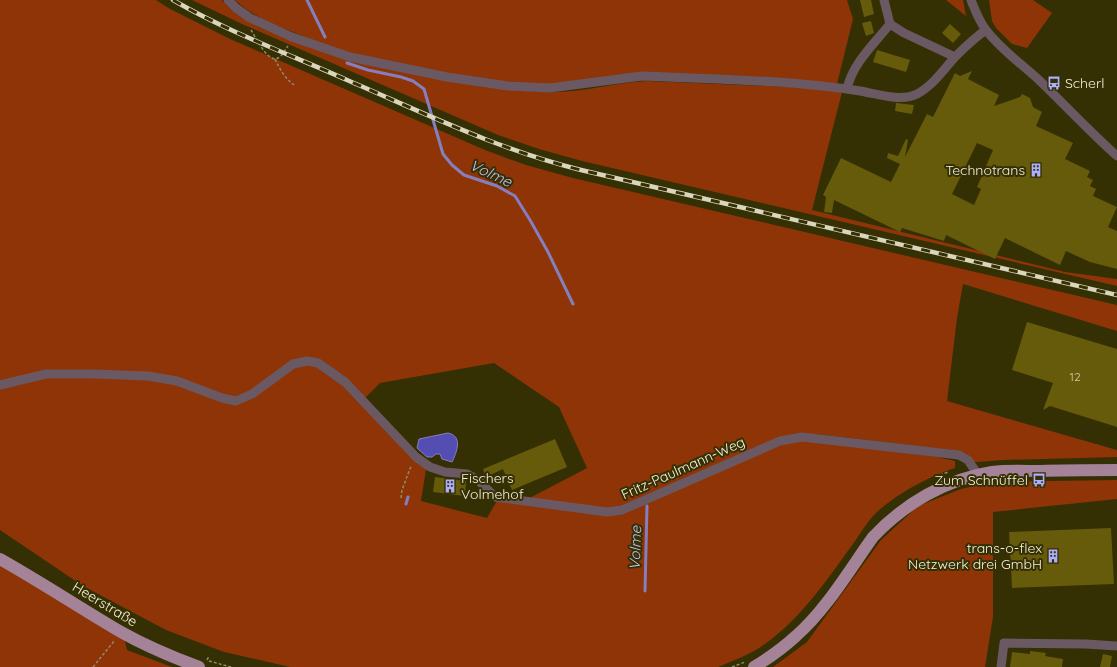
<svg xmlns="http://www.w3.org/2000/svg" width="1117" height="667" font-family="Quicksand,sans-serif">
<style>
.green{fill:#8e3407;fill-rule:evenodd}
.water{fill:#544eb3;stroke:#847fbf}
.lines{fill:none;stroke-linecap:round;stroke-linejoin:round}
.stream{stroke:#847fbf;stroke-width:3}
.building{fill:#655b0a;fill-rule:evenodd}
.path{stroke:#8f8a69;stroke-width:1.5;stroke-dasharray:3 2;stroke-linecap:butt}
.minor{stroke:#6a5963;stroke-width:9}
.major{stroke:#a48297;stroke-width:12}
.rail-casing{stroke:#d9d6bd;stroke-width:4.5}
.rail{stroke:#352f04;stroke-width:3;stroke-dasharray:9;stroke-linecap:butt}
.labels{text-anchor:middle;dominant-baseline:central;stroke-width:4;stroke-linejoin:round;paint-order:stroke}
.number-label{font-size:12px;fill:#d1cca8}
.poi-label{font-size:14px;fill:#f5f2dc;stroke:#352f04;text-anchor:end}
.street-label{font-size:14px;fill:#f5f2dc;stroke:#352f04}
.water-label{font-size:15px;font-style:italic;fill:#c1c5fa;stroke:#352f04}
</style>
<rect width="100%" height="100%" fill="#352f04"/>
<path class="green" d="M0,0h156l14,9 60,30 255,111 41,15 47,13 544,127v26l-154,-47 -6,34 -10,83 170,49v7l-115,3 -25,2h-3l-4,-6 -5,-3 -12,-3 -138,-16 -17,1 -27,14 13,-5 23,-4 130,17 18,4v7c-26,8 -62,28 -81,47 -10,11 -18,26 -27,37 -21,30 -48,67 -78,89 -15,12 -34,19 -51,26h-428l-66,-15 -58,-22 -83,-44 -83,-56zM494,363l65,44 28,61 -65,34 -24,-3 -11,19 -66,-17 6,-38 -62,-65 15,-15z
M192,0h30c17,21 42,29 66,39 66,25 130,38 200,47 18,2 36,5 54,6 35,2 70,-9 105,-11l144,6 51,5 -30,118 253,62 52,7v7l-535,-125 -43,-12 -41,-14 -256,-111z
M235,0h612l6,19 -16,65 -193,-12c-35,3 -70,13 -105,13 -24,-1 -47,-5 -70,-9 -32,-4 -64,-9 -96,-16 -27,-7 -54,-17 -80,-28 -21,-8 -42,-17 -58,-32z
M946,0h17l3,16z
M989,0h44l19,13 -25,35 -15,-4 -16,-16 -4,-7z
M1117,480v19l-124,13v105l-8,50h-212l34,-25 74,-102 37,-34 43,-17 30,-7z
M0,562l124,75 3,13 45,17h-172z"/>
<path class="water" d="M448,433c15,3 9,19 4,29l-10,-3 -2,-5h-4l-4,3h-5l-10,-9 2,-9z"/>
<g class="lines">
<path class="stream" d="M307,0l18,37
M347,63l21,7 33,7 12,4 11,8 19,65 9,11 12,10 33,11 18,10 15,24 18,32 25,52
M406,504l2,-7
M645,591l2,-85"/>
</g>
<path class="building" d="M860,0h11l3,14 -10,3z
M871,21l3,12 -8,3 -4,-13z
M950,24l11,10 -8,9 -11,-10z
M877,50l33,10 -4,12 -33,-10z
M972,71l-4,8 31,16 -5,11 26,-9 2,-3 8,4 3,9 9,5 -6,14 37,17 -8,16 25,12 -3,6 6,3 -3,6 6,3 -3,7 24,11 -9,20 9,4v38l-27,-7 -24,-11 -6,14 -55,-27 -10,21 -49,-24 -2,6 -42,-13 -2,4 -66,-32 -2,13 -8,-1 2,-15 -3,-2 18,-37 50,24 9,-18 -13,-6 1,-5 10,3 8,-17 2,1 -3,17 22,-43 6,3 22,-44 5,3zM977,143l16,7 -16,37 4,2 -7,16 -22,-11z
M896,103l18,2 -2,9 -17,-3z
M1027,322l90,27v78l-67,-21 -7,4 10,-27 -41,-13z
M555,439l12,28 -55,23 -9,-21 -17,8 -3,-8z
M435,477l31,4 -1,15 -32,-4z
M1111,528l3,56 -102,4 -3,-56z
M1030,651l16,2 -1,3 18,3 -1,8h-52l2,-15 18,2z
M1103,654l9,2 -2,11h-10z"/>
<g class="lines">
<path class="path" d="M251,30c4,6 17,34 27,28 4,-2 7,-8 10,-12
M275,59c5,11 10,19 19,26
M940,475l8,-3
M401,498l1,-8 9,-24
M207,660l2,-4
M209,661l22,6
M93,667l22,-27
M732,667l13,-5"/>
<path class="minor" d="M228,0l8,8 14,10 42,19 58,20 97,20 61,9 42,2 92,-12c73,3 146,4 218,15 17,3 41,11 57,3 15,-8 26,-23 37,-36 10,-10 20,-20 32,-28
M884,0l6,24 14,9 51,24
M971,0c4,10 8,21 15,30 15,20 36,34 54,51 26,25 50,51 77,75
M847,89c5,-25 27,-45 43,-65
M0,385l46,-11h48l54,2 29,5 45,17 14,3 16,-7 41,-30 14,-3 11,2 27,19 71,75 14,10 15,5 22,2 11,6 17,17 112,15 15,-2 158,-69 22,-4 157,18 9,5 10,15
M1001,667l3,-24 82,1 31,2"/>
<path class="major" d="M0,559c41,23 80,49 121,73 25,14 51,25 78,35
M754,667c15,-9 29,-19 42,-31 30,-26 54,-67 77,-99 31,-33 73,-58 119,-65 16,-2 32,-1 48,-1 26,-1 51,-1 77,-1"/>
<g class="rail-casing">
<path id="rail" d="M173,0c55,32 116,54 174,80 77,33 152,70 234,90l536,125"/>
</g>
<use href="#rail" class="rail"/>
</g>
<defs>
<g id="bus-bare" transform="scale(1.08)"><path d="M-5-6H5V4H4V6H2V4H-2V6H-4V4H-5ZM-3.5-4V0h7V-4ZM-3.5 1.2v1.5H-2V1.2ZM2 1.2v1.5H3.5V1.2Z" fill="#acaffb" stroke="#352f04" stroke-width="2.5" paint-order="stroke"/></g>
<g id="building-bare" transform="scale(1.08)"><path d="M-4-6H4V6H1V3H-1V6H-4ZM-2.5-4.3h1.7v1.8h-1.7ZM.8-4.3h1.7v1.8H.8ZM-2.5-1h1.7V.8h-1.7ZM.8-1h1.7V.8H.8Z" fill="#acaffb" stroke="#352f04" stroke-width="2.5" paint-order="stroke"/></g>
</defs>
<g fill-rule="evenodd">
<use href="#bus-bare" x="1054" y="83"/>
<use href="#building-bare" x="1036" y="170"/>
<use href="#bus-bare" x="1039" y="480"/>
<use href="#building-bare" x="450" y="486"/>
<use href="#building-bare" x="1053" y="556"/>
</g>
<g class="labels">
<g class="number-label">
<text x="1075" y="376">12</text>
</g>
<g class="poi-label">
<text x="1065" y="83" text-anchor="start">Scherl</text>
<text x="1025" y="170">Technotrans</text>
<text x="461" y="478" text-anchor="start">Fischers<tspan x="461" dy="16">Volmehof</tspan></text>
<text x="1028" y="480">Zum Schnüffel</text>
<text x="1042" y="548">trans-o-flex<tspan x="1042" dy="16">Netzwerk drei GmbH</tspan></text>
</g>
<g class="street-label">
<text transform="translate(683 468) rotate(-24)">Fritz-Paulmann-Weg</text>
<text transform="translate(105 604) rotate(31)">Heerstraße</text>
</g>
<g class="water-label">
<text transform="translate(491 173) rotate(25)">Volme</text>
<text transform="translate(635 548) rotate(-88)">Volme</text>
</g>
</g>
</svg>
